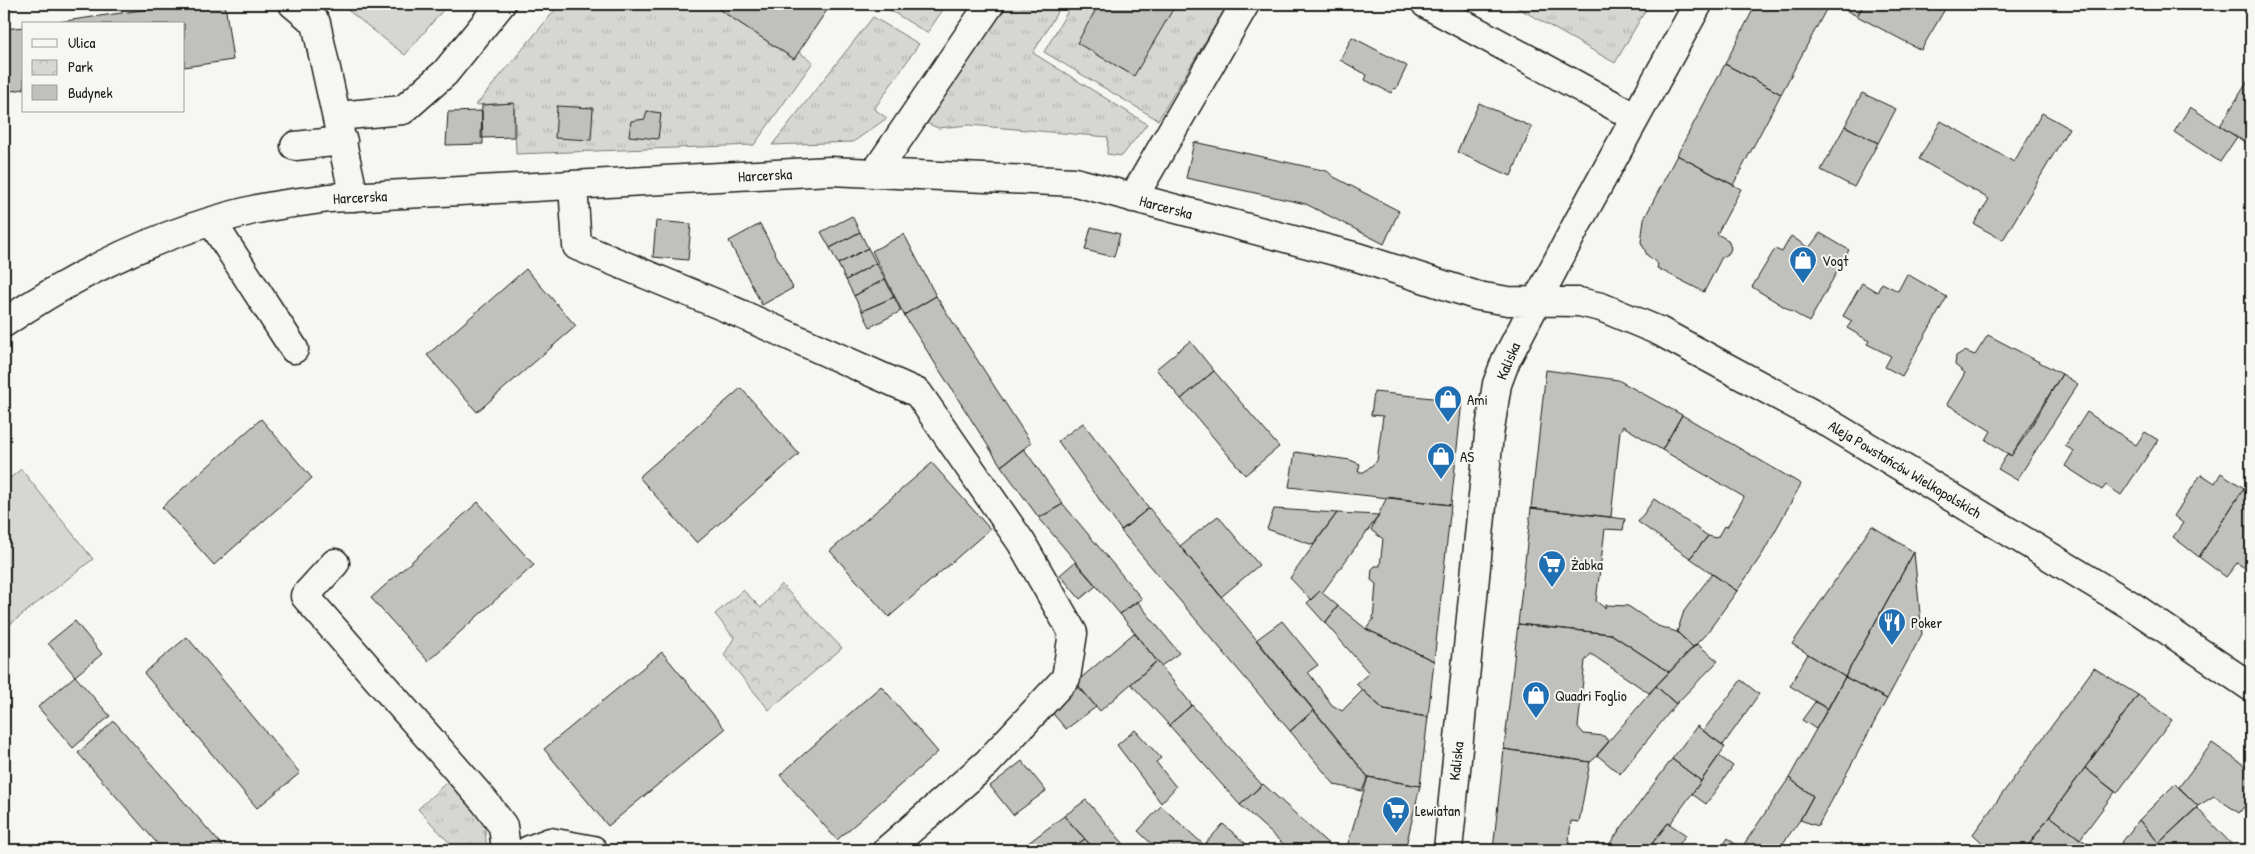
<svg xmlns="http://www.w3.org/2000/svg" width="2255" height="854" font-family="'Patrick Hand',sans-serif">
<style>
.grass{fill:url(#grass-tufts);stroke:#797977}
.park{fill:url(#park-crowns);stroke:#797977}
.garden{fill:#d6d6d2;stroke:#797977}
.building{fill:#c0c0bd;stroke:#1c1c1c}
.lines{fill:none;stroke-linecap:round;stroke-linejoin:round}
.minor-casing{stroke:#1c1c1c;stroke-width:31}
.minor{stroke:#f6f6f2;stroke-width:28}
.labels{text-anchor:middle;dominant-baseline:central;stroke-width:4;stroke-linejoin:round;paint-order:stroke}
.street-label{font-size:15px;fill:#1c1c1c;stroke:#f6f6f2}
.poi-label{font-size:15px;fill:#1c1c1c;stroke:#f6f6f2;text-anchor:start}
</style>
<defs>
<pattern id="grass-tufts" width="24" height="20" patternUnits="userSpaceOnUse" patternTransform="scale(1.25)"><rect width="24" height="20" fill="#d6d6d2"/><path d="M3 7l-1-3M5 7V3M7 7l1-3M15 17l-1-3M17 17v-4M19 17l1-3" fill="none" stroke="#b7b7b4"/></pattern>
<pattern id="park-crowns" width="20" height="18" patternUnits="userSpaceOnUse" patternTransform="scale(1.25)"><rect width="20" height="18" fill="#d6d6d2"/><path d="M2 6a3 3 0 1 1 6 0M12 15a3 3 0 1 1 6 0" fill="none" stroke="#b7b7b4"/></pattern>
</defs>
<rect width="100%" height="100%" fill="#f6f6f2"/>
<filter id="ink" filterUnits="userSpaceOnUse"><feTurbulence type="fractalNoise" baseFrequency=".02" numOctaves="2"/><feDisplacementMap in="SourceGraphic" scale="10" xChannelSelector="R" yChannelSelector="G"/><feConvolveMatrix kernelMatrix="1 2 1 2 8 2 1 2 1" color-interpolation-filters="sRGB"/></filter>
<g filter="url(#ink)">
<path class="grass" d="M560,4h151l83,55 5,-7 14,10 -59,83 -238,9 -2,-51 -38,2z
M880,4h67l-20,29z
M1002,4h60l-29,49 114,71 -25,32 -15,-2 1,-17 -139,-12 -31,3 -16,-7z
M1072,4h156l-70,116 -114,-68z
M1511,4h66l10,5 3,-5h59l-34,59z
M873,17l46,27 -45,65 13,9 -34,24 -81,3z
M448,781l36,40 3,29h-31l-38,-41z"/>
<path class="park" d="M781,584l61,64 -73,62 -45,-55 10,-17 -19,-24 28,-24 18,18z"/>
<path class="garden" d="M340,4h108l-43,51z
M21,469l72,90 -89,70v-146z"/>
<path class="building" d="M184,4h41l8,56 -49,7v-43h-140z
M711,4h114l4,3 -35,52z
M1099,4h77l-42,72 -57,-33z
M1756,4h73l-48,90 -56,-30z
M1834,4h30l-7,12z
M1864,4h84l-27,46 -64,-34z
M24,27v62l-20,3v-63z
M1352,37l55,29 -11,23 -2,-1 -3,5 -26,-13 2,-5 -27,-15z
M1725,64l56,30 -48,91 -56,-30z
M2251,76v70l-31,-20z
M1862,93l34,16 -18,34 -33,-17z
M514,103v34l-33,1 1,-33z
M1479,103l53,24 -21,49 -54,-24z
M557,106l36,2 -2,32 -36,-2z
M2190,107l47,30 -17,25 -46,-30z
M482,111l1,33 -37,1 2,-33z
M647,111l14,2 -3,26 -29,-3 2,-15 14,-2z
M2042,113l27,15 -66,112 -29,-16 15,-25 -70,-40 22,-38 73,41z
M1845,126l33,17 -24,44 -33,-17z
M1194,142l133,29 7,6 65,34 -15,33 -78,-40 -120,-26z
M1677,155l64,34 -24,45 11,6 3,8 -2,5 -7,4 -18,35 -47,-24 1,-4 -11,-9 -6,-13 3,-23z
M852,216l8,16 -30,16 -9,-16z
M656,221l35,3 -3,36 -35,-3z
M760,224l33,64 -31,17 -33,-64z
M1091,227l29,7 -6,23 -29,-7z
M860,232l8,16 -30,16 -8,-16z
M1820,233l29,17 -40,72 -57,-35 23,-38 7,3 9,-16 18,12z
M904,234l32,62 -32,19 -32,-64z
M868,248l8,15 -30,17 -8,-16z
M876,263l9,16 -31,17 -8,-16z
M526,269l50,57 -99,86 -50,-57z
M1907,274l40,23 -45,79 -17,-9 6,-11 -24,-12 2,-3 -22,-13 5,-7 -9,-5 19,-33 15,9 5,-9 16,8z
M885,279l9,18 -32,14 -8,-15z
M936,296l95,147 -30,23 -97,-151z
M894,297l7,14 -31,16 -8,-16z
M1988,335l74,39 -51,82 -25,-16 5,-9 -44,-27 18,-31 -10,-8 1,-9 8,-5 11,4z
M1190,341l24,30 -33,28 -25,-30z
M1546,370l72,10 64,35 -20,35 -39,-24 -3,5 -9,86 -80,-9z
M1214,371l65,76 -34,28 -64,-76z
M2062,374l16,10 -61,96 -19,-11 10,-16 3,3 15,-21z
M741,388l58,66 -102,89 -58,-66z
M1374,392l88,9 -11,104 -162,-18 6,-35 55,8 10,4 -2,8h6l13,-11 6,-45 -12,-1z
M2087,412l49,33 9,-13 13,8 -37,55 -15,-10 -4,5 -37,-24 9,-15 -9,-5z
M1682,415l119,69 -38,69 -26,38 -47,-33 18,-22 9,2 7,-12 3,1 17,-30 -82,-47z
M261,419l51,59 -98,87 -52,-58z
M1083,423l66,85 -28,22 -63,-89z
M1024,449l39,55 -24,14 -38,-52z
M932,463l58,66 -101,88 -59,-66z
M2221,473l23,15 -45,69 -26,-20 10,-14 -9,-7 27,-42 14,9z
M2244,488l7,5v64l-6,11 -8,-5 -11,14 -27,-20z
M1387,497l64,8 -17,156 -68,-32 7,-9 3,-36 -5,-4 1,-11 3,-3h5l3,-27 -12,-9z
M1654,499l54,37 -18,22 -52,-36z
M478,502l56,63 -106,96 -57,-63z
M1063,504l79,95 -22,15 -81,-96z
M1149,508l165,202 -24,21 -169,-200z
M1531,508l94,11 -2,11 -18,-1 -9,72 9,7 1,-3 22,1 30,20 19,6 16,15 -24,25 -58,-38 -93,-10z
M1274,509l63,4 -24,32 -46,-16z
M1337,513l42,2 -57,78 -2,-2 -9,9 -21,-22z
M1218,516l41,49 -38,32 -41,-51z
M1872,526l42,26 -69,125 -53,-33z
M1914,552l8,82 -35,65 -42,-22z
M1075,562l21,24 -16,13 -20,-24z
M1712,574l25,17 -30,42 -14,14 -16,-15 7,-21z
M1320,591l18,15 -13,17 -18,-20z
M1137,601l42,52 -18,13 -41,-52z
M1338,606l28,23 68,32 -6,56 -44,-7 -28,-26 13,-11 -44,-50z
M75,621l27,33 -27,22 -27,-33z
M1282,621l36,44 -10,7 24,33 10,6 21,-21 21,20 44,7 -8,69 -52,-9 -112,-137z
M1518,624l93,10 58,38 -20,21 -58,-39 -6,7 -7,66 6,7 20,2 5,6 -15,17 -4,3 -86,-13z
M1134,633l23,28 -57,50 -25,-28z
M187,637l113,136 -43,35 -113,-135z
M1697,644l21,17 -42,43 -20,-18z
M662,652l63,77 -117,97 -64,-77z
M1808,654l37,23 -17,32 -38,-23z
M1157,661l35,44 -23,20 -38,-41z
M2094,668l44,27 -113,155h-35l-17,-16z
M75,676l35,40 -37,32 -35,-41z
M1845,677l42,22 -69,127 -18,-6 13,-24 -24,-18z
M1741,680l18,14 -36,51 -20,-14z
M881,686l57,66 -101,88 -57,-65z
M1079,686l17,21 -30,22 -17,-20z
M1656,686l20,18 -56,70 -23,-19z
M2138,695l34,25 -55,73 -32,-25z
M1815,702l13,7 -12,20 -14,-9z
M1192,705l70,80 -22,20 -71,-80z
M1314,710l54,67 -6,14 -27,-6 -45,-54z
M114,721l112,129h-63l-85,-97z
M1697,726l28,21 -24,34 -29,-22z
M1135,730l26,28 -5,4 20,25 -15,16 -44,-58z
M2212,743l39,27v28l-12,15 -25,-17 -16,10 -19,-19z
M1504,749l86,13 -11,60 -8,-1 -3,29h-75z
M1719,756l14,10 -27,38 -14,-10z
M1672,759l29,22 -31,43 -2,-1 -21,27h-42z
M1022,761l24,30 -33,24 -23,-29z
M2085,768l30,24 -35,47 -30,-23z
M1368,777l52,9 -15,64h-59z
M1789,778l24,18 -13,24 -22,30h-38z
M1263,784l72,66h-45l-50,-45z
M2175,784l23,22 -39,37 -20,-23z
M1086,800l43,50h-34l-31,-34z
M1161,806l43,39 6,5h-52l-20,-19z
M2197,808l40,42h-71l-7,-7z
M1064,816l21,23 -16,11h-50z
M2050,816l30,23 19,11h-74z
M2139,820l23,26 -4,4h-42z
M1668,823l18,12 -11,15h-28z
M1223,824l30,26h-43l-6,-5z
M1728,838l13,11 -1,1h-20z
M1085,839l10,11h-26z"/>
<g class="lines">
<g class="minor-casing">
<path id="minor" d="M293,4l23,19 38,174
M1426,4l209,113
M337,116l66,-6 42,-37 56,-69
M295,146l48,-5
M875,173l115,-169
M573,185l4,61 150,62 191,85 103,149 52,91 -7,45 -79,85 -100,87
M1133,198l112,-194
M212,222l82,127
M4,323c76,-52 160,-92 249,-113 25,-6 51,-8 76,-12l501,-27 245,11 282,75 121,39 30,5 71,1 22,5 58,24 163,88 310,187 119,81
M335,563l-30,33 180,206 18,24 3,24
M529,850l21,-8 43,8
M1448,850l41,-415 8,-51 9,-24 71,-136 121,-220"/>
</g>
<use href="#minor" class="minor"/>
</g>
</g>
<defs>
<g id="shop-pin" transform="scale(1.4375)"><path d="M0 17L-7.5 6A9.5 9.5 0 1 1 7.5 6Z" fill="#1f6fb2" stroke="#f6f6f2"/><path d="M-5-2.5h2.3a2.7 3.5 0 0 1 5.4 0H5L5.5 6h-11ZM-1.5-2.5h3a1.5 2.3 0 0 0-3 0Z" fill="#fff"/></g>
<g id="supermarket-pin" transform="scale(1.4375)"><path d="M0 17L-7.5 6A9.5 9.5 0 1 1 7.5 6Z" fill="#1f6fb2" stroke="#f6f6f2"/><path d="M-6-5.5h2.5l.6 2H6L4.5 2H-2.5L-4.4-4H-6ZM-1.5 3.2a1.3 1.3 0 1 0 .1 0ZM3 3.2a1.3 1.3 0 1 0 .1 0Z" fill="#fff"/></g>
<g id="restaurant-pin" transform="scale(1.4375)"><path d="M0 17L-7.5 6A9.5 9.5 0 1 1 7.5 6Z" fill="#1f6fb2" stroke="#f6f6f2"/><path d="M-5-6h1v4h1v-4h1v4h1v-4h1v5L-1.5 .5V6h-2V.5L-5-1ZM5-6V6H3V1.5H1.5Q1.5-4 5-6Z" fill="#fff"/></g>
</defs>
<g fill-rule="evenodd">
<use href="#shop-pin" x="1803" y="260"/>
<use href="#shop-pin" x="1448" y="399"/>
<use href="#shop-pin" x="1441" y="456"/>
<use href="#supermarket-pin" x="1552" y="564"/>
<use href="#restaurant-pin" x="1892" y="622"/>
<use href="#shop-pin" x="1536" y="695"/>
<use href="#supermarket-pin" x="1396" y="810"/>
</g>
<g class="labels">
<g class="street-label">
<text transform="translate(765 175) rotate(-3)">Harcerska</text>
<text transform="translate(360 197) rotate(-3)">Harcerska</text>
<text transform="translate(1166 207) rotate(15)">Harcerska</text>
<text transform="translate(1508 361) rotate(-67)">Kaliska</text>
<text transform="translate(1905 469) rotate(31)">Aleja Powstańców Wielkopolskich</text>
<text transform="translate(1456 761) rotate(-84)">Kaliska</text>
</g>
<g class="poi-label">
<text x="1822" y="260">Vogt</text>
<text x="1467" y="399">Ami</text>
<text x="1460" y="456">AS</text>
<text x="1571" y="564">Żabka</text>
<text x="1911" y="622">Poker</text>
<text x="1555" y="695">Quadri Foglio</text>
<text x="1415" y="810">Lewiatan</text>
</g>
</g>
<rect width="2255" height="854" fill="none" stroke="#f6f6f2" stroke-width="20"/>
<rect x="10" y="10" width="2235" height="834" fill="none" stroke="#1c1c1c" stroke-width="2" filter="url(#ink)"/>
<rect x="22" y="22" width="162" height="90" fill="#f6f6f2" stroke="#9f9f9c"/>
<rect x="32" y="39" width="25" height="8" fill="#f6f6f2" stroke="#9f9f9c"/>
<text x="68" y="48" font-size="15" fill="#1c1c1c">Ulica</text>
<rect x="32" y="60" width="25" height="15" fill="url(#park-crowns)" stroke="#9f9f9c"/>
<text x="68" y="72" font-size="15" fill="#1c1c1c">Park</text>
<rect x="32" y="85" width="25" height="15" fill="#c0c0bd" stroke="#9f9f9c"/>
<text x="68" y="98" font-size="15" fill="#1c1c1c">Budynek</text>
</svg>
